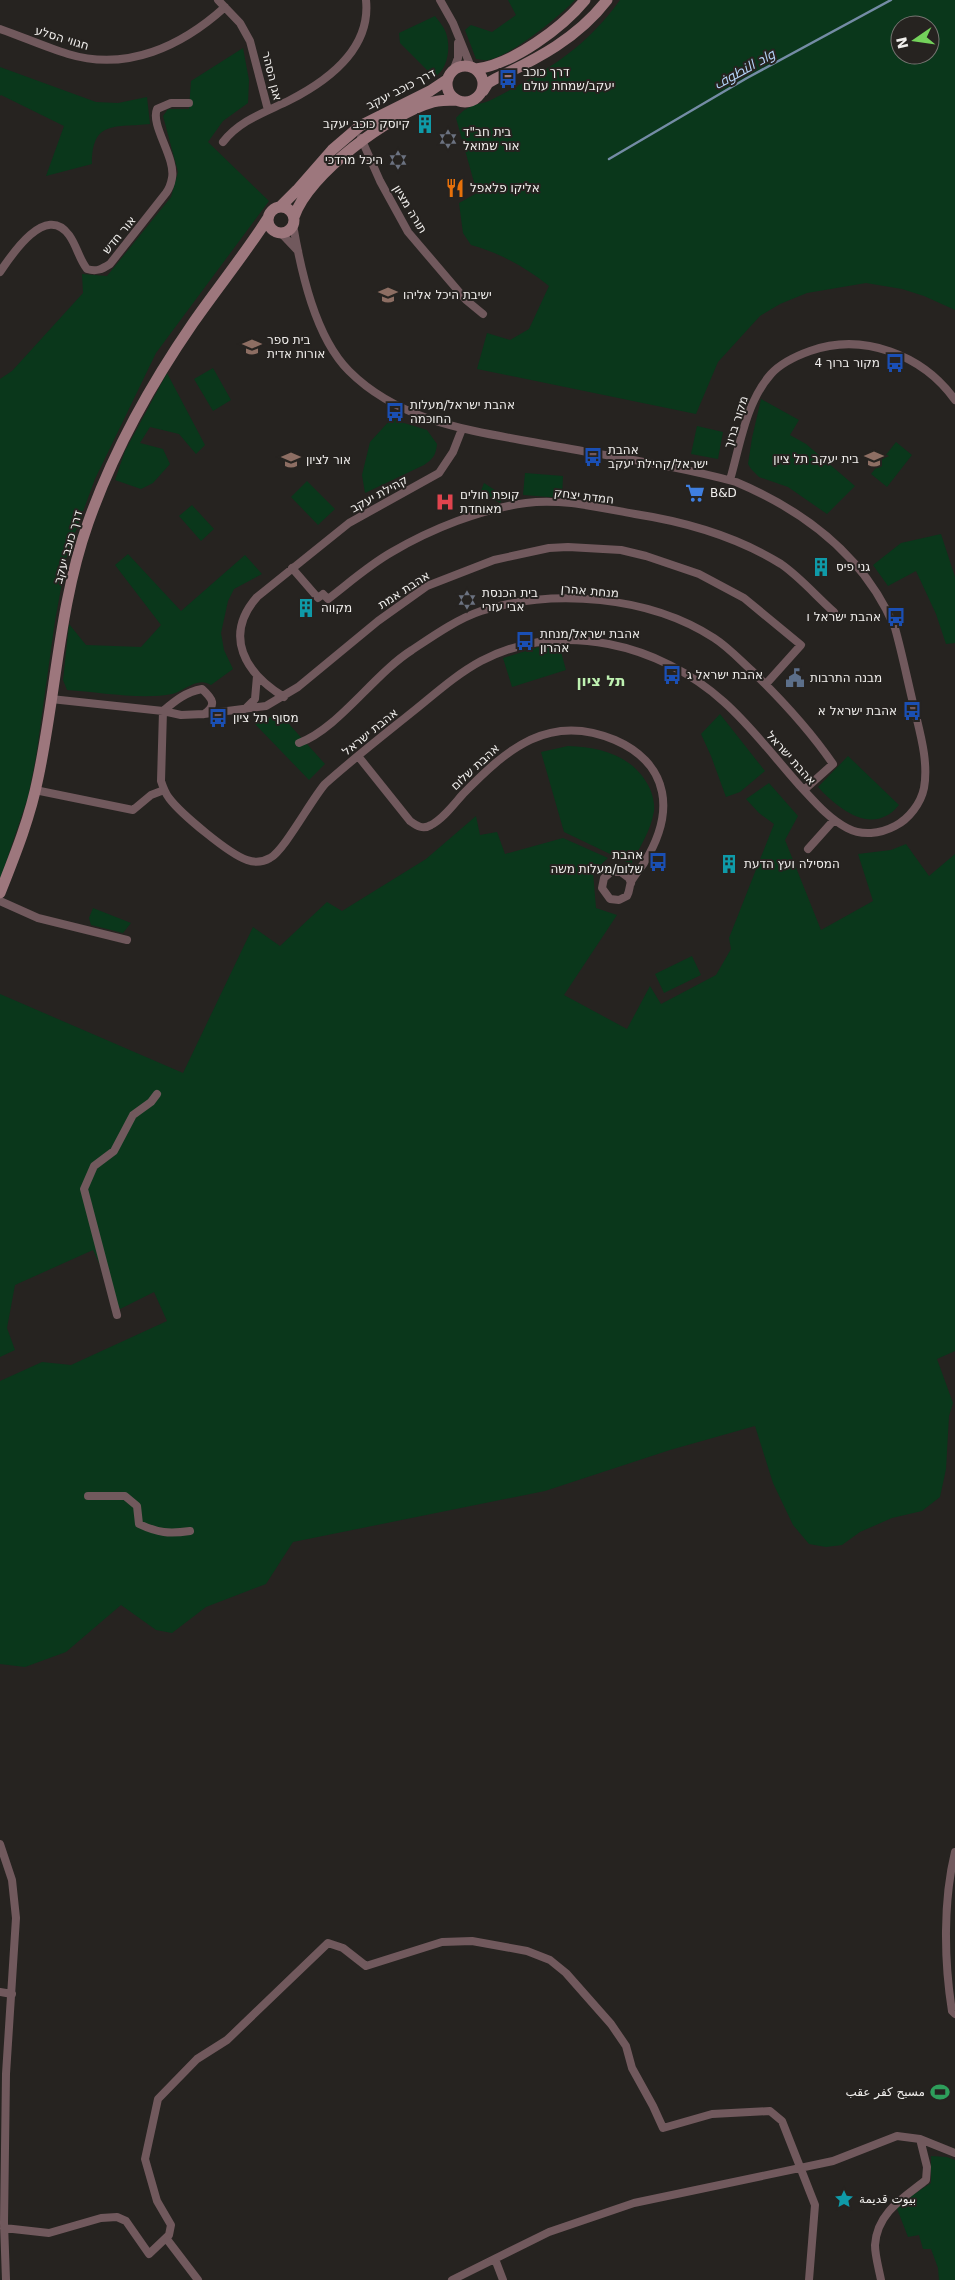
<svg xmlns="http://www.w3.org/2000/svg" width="955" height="2280" font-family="'DejaVu Sans',Cairo,'Noto Sans Hebrew',sans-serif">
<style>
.green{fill:#0a371b;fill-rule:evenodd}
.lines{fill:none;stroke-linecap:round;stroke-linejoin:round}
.stream{stroke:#748ca5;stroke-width:2.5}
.street{stroke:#71595d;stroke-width:8}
.secondary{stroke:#9d777d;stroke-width:11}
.labels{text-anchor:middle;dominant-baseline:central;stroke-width:4;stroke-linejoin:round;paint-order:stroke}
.street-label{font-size:12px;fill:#f1efed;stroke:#262320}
.poi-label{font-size:12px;fill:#f1efed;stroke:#262320;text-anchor:start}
.water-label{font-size:14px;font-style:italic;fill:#b7d7fc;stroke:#262320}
.quarter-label{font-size:15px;font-weight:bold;fill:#bef1b1;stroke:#262320}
</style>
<rect width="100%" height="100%" fill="#262320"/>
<path class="green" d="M508,0h67c-16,17 -64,56 -87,60 -4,1 -8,-1 -12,-1l-11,-29 6,-5 21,7 24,-17z
M620,0h335v310l-31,-14 -22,-7 -36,-6 -59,10 -27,11 -20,12 -42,46 -22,52 -219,-45 10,-36 23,7 19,-11 20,-43c-24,-19 -49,-33 -78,-41l-8,-12 -4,-30 18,-10 -21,-75c3,-3 7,-8 12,-10 7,-5 17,-4 25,-9 53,-28 91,-49 127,-99zM900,25h30v30h-30z
M435,16c4,5 9,11 11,17 5,14 2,37 -12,44l-34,-34 -1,-10z
M243,48l6,32 -1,23 -25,18 -15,21 61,59 -113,152 -61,126 -28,76 -12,66 -19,136 -8,40 -28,83v-501l12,-8 71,-78 -1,-19 25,2 64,-79 7,-25 -15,-56 5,-7h21l2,-28z
M0,67l96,35 22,1 29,-6 3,27c-34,4 -58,-5 -58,40l-46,12 18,-50 -63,-31 -1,1z
M213,368l18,32 -18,11 -19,-32z
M167,373l38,72 -9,9 -17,-20 -29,-7 -10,16 23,6 7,15 -17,19 -12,6 -26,-9 10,-29z
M761,399l38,21 -9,15 16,9 49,42 -28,28 -39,-27 -29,-10 -8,-8 -3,-5 4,-26z
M391,419l36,11 10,14c-1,11 -4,15 -13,21l-59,28 -3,-18 8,-33z
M697,426l26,6 -5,27 -27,-5z
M896,442l16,13 -25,32 -16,-13z
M525,473l38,3 -1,22 -39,-3z
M307,481l28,28 -17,16 -27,-28z
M484,483l20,13 -4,7 -19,-12z
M192,505l22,24 -13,12 -22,-25z
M941,534l14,43v66l-9,1 -10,-30 -20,-43 -28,15 -15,-21 28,-22z
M128,554l53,57 64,-56 17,19 -28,15 -6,12 -7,32 3,17 9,19 -22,16c-14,-9 -26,6 -39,9 -30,6 -74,-2 -105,-4l-4,-10 6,-56 17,21 55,2 20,-22 -46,-60z
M558,641l8,29 -54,17 -9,-29z
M280,714l45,50 -16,16 -55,-57z
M720,714l45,57 -25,21 -14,5 -15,-41 -10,-22z
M568,746c31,1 64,9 80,39 4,7 7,18 6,26 -3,19 -14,36 -23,53l-67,-32 -23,-80z
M848,756l51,49c-26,32 -61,4 -81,-18z
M769,783l29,33 -13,24 36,90 52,-29 -15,-47 33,-4 15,-6 23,32 26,-22v497l-18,8 16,44 -4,13 -3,53 -6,28 -18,14 -30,7 -32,14 -18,13 -16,2 -17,-3 -16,-19 -20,-42 -18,-57 -85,24 -125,41 -252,51 -27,42 -60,23 -34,26 -16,-3 -35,-25 -55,47 -41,15 -25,-3v-283l42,-19 29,3 96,-44 -13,-29 -34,17 -27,-59 -78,35 -8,43 8,22 -15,7v-363l183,79 70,-146 27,19 47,-44 15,9 84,-52 50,-43 4,19 17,-3 8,22 58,-16 45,20 -15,14 3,36 21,7 -53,80 63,34 23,-43 11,18 55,-29 15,-26 -2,-11 45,-114 -15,-11 -13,-14z
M93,908l38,15 -8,10 -32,-8 -2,-7z
M692,956l9,19 -37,18 -9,-19z
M931,2156l16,1 8,3v120h-16l-1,-12 -7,-19h-8l-4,-14 -11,2 -12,-31 35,-23z"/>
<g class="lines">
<path class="stream" d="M609,159l138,-81 144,-78"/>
<path class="street" d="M218,0l22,23 10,18 18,69
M440,0l13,23 18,44
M0,29c23,8 45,18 68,25 59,18 114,-8 157,-47
M453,71l5,-13v-15
M361,138l19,43 28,51 58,68 17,14
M223,142c17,-22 43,-30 67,-42 39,-20 81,-52 76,-100
M281,233l17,18
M0,272c12,-18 46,-69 69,-37 8,11 10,24 18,34 10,3 15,0 23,-5l56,-71c3,-4 5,-9 6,-15 4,-20 -22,-53 -15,-69l14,-6h18
M730,480c10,-35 16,-78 41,-106 10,-11 25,-18 39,-23 53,-19 113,4 145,49
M292,568l26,30 5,-4 5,5c21,-16 41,-34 64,-47 39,-23 89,-43 134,-49 36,-5 75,5 109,11 52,8 101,22 146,50 19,13 36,33 53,48
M284,697c-39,-24 -61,-61 -27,-100l92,-74 90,-50 14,-21 9,-23
M51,699l112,12 18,4 23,-1 62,-8 32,-19 80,-66 49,-35 67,-26 55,-12 19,-1 53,3 25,6 53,18 45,24 57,47 -35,39
M245,709l10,-10 2,-23
M204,714c13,-9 9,-15 -2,-25 -16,3 -26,11 -39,22l-2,70c2,6 4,12 8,17 12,16 60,56 78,62 8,3 16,2 23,-2 14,-7 41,-58 55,-74 29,-26 60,-50 91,-75 21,-17 41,-35 65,-48 80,-42 179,-17 243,41 28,25 51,56 76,84 15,16 28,32 47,42 15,8 33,6 48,-2 14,-7 26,-23 29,-38 5,-28 -5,-58 -11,-85 -6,-25 -11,-50 -18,-75 -30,-71 -90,-117 -159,-146 -63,-17 -128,-26 -193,-38 -69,-13 -142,-21 -194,-73 -34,-34 -48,-100 -56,-146
M299,743c39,-14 75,-69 113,-93 21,-14 45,-31 69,-39 73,-23 168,-15 233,27 14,9 25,21 37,32 30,29 58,59 82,94l-29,26
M358,756l52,65c7,5 13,9 21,4 12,-6 23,-21 32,-31 44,-45 86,-82 152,-54 23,10 42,27 47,52 5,25 -5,50 -18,71 -4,6 -10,13 -13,19 -2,5 -1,9 -4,14l-8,4 -9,-1 -8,-11 2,-10 7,-6h10l8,6 2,5
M35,790l98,20 18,-15 13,-5
M808,849l26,-29
M0,901l38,17 89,22
M117,1315l-33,-126 10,-23 20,-15 19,-36 18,-13 6,-8
M88,1496h37l12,10 2,18c19,9 30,10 51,7
M0,1844l12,36 4,38 -10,156 -2,149 2,57
M955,1852c-12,49 -11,109 -3,159l3,3
M0,1992l12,2
M4,2228l45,5 52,-15 16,-1 9,4 23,33 20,-19 2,-10 -14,-24 -12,-42 13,-60 39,-40 30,-19 101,-97 15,5 23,18 76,-24 30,-1 55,10 23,9 16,13 45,51 15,22 6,22 21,38 10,22 49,-14 58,-3 12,10 33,84 -6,75
M166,2238l32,42
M495,2259l8,21
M452,2280l97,-48 85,-29 199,-42 64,-25 23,3 35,14
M881,2280c-2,-11 -6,-24 -6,-35 2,-32 28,-47 51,-65l1,-13 -7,-28"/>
<path class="secondary" d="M447 84a18 18 0 1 1 36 0a18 18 0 1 1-36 0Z
M476,69c37,-5 86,-41 109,-69
M483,91l5,-8 7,-4c42,-20 83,-41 112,-79
M280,207l17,-17 35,-40 28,-24 70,-35 18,-12
M268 220a13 13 0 1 1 26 0a13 13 0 1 1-26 0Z
M294,217c14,-43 96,-103 139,-115 8,-2 15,-2 23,-2
M0,893c15,-38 30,-75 38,-115 18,-85 21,-173 50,-255 25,-71 63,-139 105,-200 25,-36 52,-69 75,-105"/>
</g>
<defs>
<g id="bus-bare" transform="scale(1.5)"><path d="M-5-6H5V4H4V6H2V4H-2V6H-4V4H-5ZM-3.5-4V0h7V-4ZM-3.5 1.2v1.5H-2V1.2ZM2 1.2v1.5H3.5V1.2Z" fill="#1a4fb4" stroke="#262320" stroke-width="2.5" paint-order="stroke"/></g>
<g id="building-bare" transform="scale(1.5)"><path d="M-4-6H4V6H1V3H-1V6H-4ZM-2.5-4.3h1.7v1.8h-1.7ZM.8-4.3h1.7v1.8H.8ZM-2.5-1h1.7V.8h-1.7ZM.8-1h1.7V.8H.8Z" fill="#0f9aa8" stroke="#262320" stroke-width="2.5" paint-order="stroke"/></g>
<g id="synagogue-bare" transform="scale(1.5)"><path d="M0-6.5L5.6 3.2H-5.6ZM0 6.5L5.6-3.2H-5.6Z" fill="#6b7280" stroke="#262320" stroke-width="2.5" paint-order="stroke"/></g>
<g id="restaurant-bare" transform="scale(1.5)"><path d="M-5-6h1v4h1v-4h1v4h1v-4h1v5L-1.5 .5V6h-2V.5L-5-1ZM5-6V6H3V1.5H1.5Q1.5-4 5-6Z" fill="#e8710a" stroke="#262320" stroke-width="2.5" paint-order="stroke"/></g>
<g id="university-bare" transform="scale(1.5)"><path d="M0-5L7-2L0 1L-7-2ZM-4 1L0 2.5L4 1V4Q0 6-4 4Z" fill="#8d6e63" stroke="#262320" stroke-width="2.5" paint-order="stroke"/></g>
<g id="school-bare" transform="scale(1.5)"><path d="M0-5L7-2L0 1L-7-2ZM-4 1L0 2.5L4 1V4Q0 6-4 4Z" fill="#8d6e63" stroke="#262320" stroke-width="2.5" paint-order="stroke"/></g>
<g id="supermarket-bare" transform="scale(1.5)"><path d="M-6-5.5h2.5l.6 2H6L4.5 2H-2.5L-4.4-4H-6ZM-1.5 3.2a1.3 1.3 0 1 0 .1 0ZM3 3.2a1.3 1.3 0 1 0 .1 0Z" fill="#3f7fe0" stroke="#262320" stroke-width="2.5" paint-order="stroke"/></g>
<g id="hospital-bare" transform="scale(1.5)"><path d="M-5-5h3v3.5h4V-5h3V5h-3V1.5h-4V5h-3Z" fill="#e0444e" stroke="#262320" stroke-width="2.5" paint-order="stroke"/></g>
<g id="civic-bare" transform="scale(1.5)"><path d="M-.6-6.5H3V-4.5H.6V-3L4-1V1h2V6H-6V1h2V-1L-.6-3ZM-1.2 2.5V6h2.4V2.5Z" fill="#5c6f8a" stroke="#262320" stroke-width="2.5" paint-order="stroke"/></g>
<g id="stadium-bare" transform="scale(1.5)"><path d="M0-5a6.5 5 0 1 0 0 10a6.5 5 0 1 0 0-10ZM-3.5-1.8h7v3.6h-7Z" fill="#2e9e5b" stroke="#262320" stroke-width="2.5" paint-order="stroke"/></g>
<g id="sight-bare" transform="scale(1.5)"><path d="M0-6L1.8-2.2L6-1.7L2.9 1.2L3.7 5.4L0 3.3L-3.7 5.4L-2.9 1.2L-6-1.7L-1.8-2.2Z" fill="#0f9aa8" stroke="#262320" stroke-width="2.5" paint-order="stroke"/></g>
</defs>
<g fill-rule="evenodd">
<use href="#bus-bare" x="508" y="79"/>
<use href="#building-bare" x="425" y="124"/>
<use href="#synagogue-bare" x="448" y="139"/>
<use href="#synagogue-bare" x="398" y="160"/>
<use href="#restaurant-bare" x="455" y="188"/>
<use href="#university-bare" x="388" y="295"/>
<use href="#school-bare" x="252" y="347"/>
<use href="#bus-bare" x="895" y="363"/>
<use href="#bus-bare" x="395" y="412"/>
<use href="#bus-bare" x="593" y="457"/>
<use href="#school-bare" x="874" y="459"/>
<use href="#school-bare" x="291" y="460"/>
<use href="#supermarket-bare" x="695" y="493"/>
<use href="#hospital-bare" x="445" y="502"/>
<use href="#building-bare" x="821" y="567"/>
<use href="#synagogue-bare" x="467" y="600"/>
<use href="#building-bare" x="306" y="608"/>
<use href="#bus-bare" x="896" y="617"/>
<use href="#bus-bare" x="525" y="641"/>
<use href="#bus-bare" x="672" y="675"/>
<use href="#civic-bare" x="795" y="678"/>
<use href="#bus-bare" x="912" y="711"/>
<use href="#bus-bare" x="218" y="718"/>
<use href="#bus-bare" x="658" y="862"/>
<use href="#building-bare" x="729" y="864"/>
<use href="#stadium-bare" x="940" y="2092"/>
<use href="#sight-bare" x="844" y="2199"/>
</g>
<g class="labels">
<g class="street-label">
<text transform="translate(62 38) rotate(17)">חגווי הסלע</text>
<text transform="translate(272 76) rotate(76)">אגן הסהר</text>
<text transform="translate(401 89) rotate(-27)">דרך כוכב יעקב</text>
<text transform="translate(410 209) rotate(59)">תורה מציון</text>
<text transform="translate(119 235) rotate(-50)">אור חדש</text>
<text transform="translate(736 422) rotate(-72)">מקור ברוך</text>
<text transform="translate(379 494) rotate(-29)">קהילת יעקב</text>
<text transform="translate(584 496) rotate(7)">חמדת יצחק</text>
<text transform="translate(68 547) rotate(-74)">דרך כוכב יעקב</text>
<text transform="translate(404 590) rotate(-33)">אהבת אמת</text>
<text transform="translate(590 591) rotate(5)">מנחת אהרן</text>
<text transform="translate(370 732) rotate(-39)">אהבת ישראל</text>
<text transform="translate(791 758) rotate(48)">אהבת ישראל</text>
<text transform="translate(475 767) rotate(-43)">אהבת שלום</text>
</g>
<g class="poi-label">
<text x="523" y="72">דרך כוכב<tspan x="523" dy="14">יעקב/שמחת עולם</tspan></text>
<text x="410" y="124" text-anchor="end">קיוסק כוכב יעקב</text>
<text x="463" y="132">בית חב"ד<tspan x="463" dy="14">אור שמואל</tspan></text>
<text x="383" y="160" text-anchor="end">היכל מרדכי</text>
<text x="470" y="188">אליקו פלאפל</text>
<text x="403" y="295">ישיבת היכל אליהו</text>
<text x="267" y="340">בית ספר<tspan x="267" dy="14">אורות אדית</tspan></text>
<text x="880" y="363" text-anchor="end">מקור ברוך 4</text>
<text x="410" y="405">אהבת ישראל/מעלות<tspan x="410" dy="14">החוכמה</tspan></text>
<text x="608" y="450">אהבת<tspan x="608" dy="14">ישראל/קהילת יעקב</tspan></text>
<text x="859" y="459" text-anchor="end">בית יעקב תל ציון</text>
<text x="306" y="460">אור לציון</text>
<text x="710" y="493">B&amp;D</text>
<text x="460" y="495">קופת חולים<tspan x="460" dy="14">מאוחדת</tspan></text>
<text x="836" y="567">גני פיס</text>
<text x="482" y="593">בית הכנסת<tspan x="482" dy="14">אבי עזרי</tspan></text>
<text x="321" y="608">מקווה</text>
<text x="881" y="617" text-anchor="end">אהבת ישראל ו</text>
<text x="540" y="634">אהבת ישראל/מנחת<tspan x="540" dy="14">אהרון</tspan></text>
<text x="687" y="675">אהבת ישראל ג</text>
<text x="810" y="678">מבנה התרבות</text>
<text x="897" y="711" text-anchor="end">אהבת ישראל א</text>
<text x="233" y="718">מסוף תל ציון</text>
<text x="643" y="855" text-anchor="end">אהבת<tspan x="643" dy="14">שלום/מעלות משה</tspan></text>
<text x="744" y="864">המסילה ועץ הדעת</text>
<text x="925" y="2092" text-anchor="end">مسبح كفر عقب</text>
<text x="859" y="2199">بيوت قديمة</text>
</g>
<g class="water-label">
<text transform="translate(744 69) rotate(-29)">واد النطوف</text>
</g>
<g class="quarter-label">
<text x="601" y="681">תל ציון</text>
</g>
</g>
<g transform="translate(915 40) rotate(257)"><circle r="24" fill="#262320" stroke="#777572"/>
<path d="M0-4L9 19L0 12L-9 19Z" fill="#74d25b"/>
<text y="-8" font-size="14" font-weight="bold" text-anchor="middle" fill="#f1efed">N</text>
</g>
</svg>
